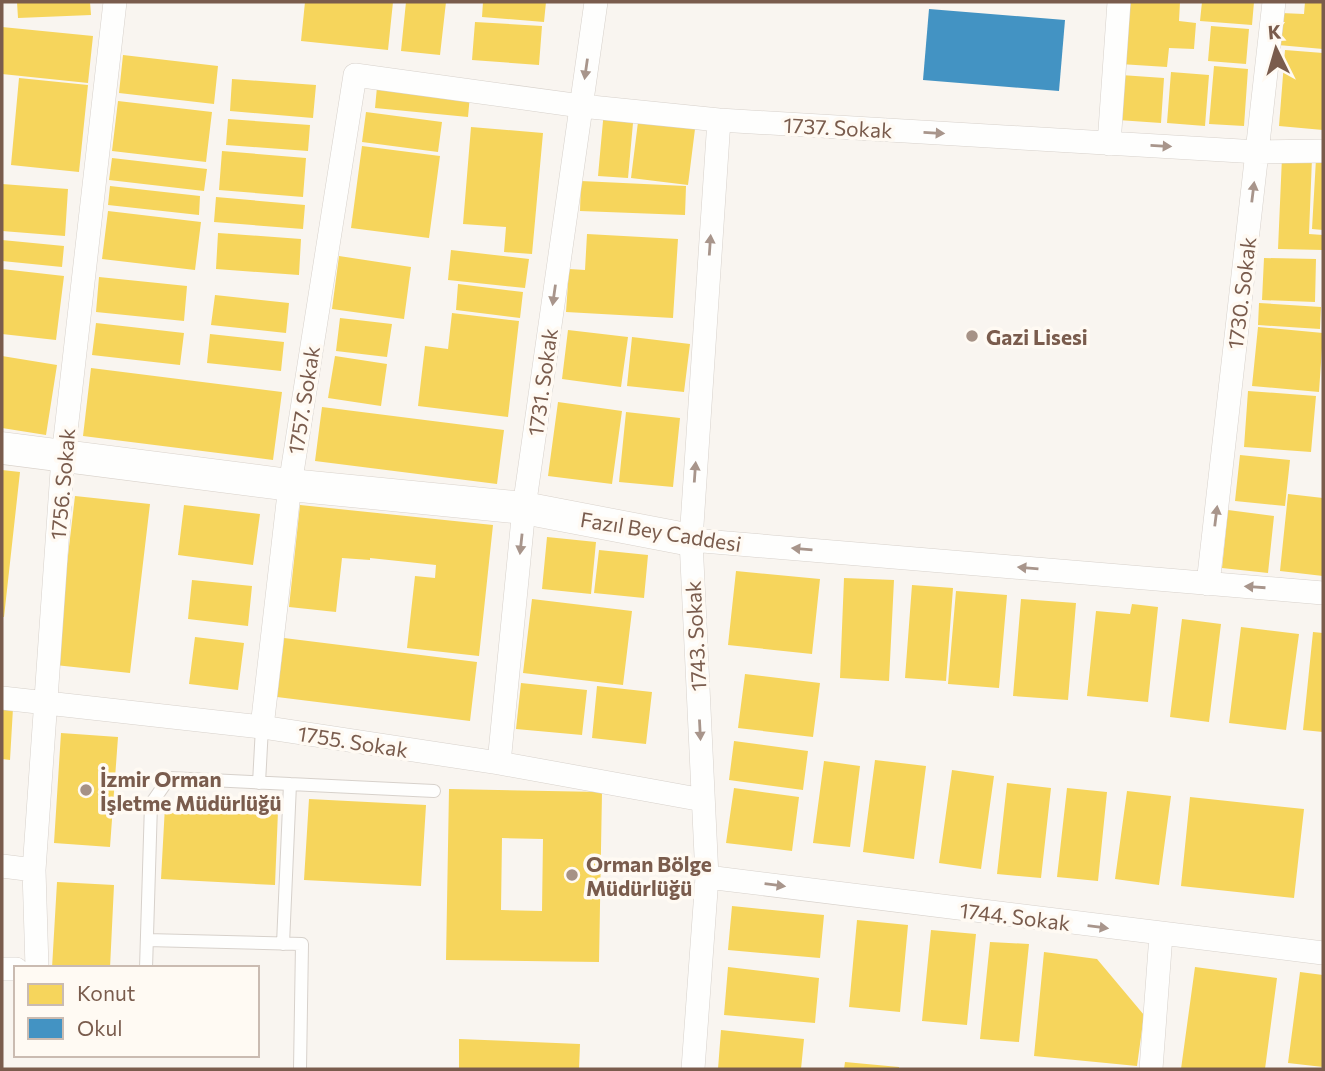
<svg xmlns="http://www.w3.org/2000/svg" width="1325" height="1071" font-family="Commissioner,sans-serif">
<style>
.homes{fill:#f6d55c;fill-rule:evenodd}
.schools{fill:#4393c3}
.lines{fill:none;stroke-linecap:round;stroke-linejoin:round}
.lane-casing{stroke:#d7d1cb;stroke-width:14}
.street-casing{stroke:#d7d1cb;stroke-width:24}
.secondary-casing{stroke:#d9d2cb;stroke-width:33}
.lane{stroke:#fefefd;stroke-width:12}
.street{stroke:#fefefd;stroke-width:23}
.secondary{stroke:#fefefd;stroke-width:32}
.oneway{fill:#a8958b}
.poi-dot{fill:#a69286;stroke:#fffaf3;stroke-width:2.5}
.labels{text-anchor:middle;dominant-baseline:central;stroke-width:7;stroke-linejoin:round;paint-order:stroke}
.street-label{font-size:21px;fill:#7a5c4d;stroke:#fffaf3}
.poi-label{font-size:21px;font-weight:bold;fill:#7a5c4d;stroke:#fffaf3;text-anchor:start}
</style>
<rect width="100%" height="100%" fill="#f9f5f0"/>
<path class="homes" d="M17,2h73l1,13 -73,3z
M305,2h88l-5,48 -87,-9z
M406,2h40l-6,53 -39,-4z
M483,2h63l-2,20 -62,-5z
M1125,2h55l-1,19 17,2 -2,26 -25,-1 -2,19 -47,-3z
M1202,2h52l-2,23 -52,-4z
M1305,2h18v47l-45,-4 3,-32 23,1z
M475,22l67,4 -3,39 -67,-5z
M1211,26l38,3 -3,35 -38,-3z
M2,27l91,9 -5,47 -86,-9z
M1285,50l38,3v77l-44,-4z
M123,55l95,11 -4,38 -95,-11z
M1214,66l34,3 -4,57 -35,-2z
M1171,72l38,3 -4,51 -38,-3z
M1121,75l43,3 -3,45 -43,-3z
M19,78l69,7 -9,87 -68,-7z
M232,79l84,6 -3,33 -83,-7z
M377,87l93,8 -2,22 -93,-9z
M118,101l94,11 -6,50 -94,-11z
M604,110l30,2 -6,66 -30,-2z
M366,112l76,10 -4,30 -76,-10z
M639,114l57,7 -8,64 -57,-7z
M228,119l82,6 -2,26 -82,-6z
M471,127l72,6 -11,121 -28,-2 2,-25 -43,-3z
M362,146l78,10 -11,82 -78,-10z
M222,151l84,7 -3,39 -84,-7z
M1282,157l30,1 -3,76 14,1v15l-45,-1z
M112,158l95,11 -3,22 -95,-11z
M1316,159l7,1v70l-11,-1z
M581,181l105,5 -1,29 -105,-4z
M2,184l66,5 -3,47 -63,-5z
M110,186l90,10 -1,19 -91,-10z
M216,197l89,8 -2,24 -89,-7z
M108,211l93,11 -6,48 -93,-11z
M218,233l83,6 -2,36 -83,-6z
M587,234l91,5 -5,79 -107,-6 3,-43 16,1z
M2,240l62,6 -2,21 -60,-6z
M451,250l78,9 -4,29 -77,-8z
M339,256l72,11 -7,52 -72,-10z
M1264,258l52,1 -1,43 -53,-2z
M2,269l62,7 -8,64 -54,-6z
M99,277l88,9 -3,35 -88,-9z
M458,284l65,8 -3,26 -64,-8z
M215,295l74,8 -3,30 -75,-8z
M1259,303l62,4 -1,22 -62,-4z
M452,313l67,8 -11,96 -90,-11 7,-60 23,3z
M340,318l52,6 -5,33 -51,-6z
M96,323l88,10 -4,32 -88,-10z
M1258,327l65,6 -4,59 -67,-6z
M568,330l60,7 -7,50 -59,-8z
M210,334l74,8 -3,29 -74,-8z
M632,337l58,7 -6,48 -57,-6z
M2,356l55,9 -11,70 -44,-7z
M335,356l52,8 -6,42 -53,-8z
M91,368l191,24 -9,68 -190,-24z
M1248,391l68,5 -5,56 -67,-5z
M558,402l64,9 -10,73 -64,-8z
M322,407l182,23 -7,54 -182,-23z
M626,412l54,6 -7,69 -54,-5z
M1240,455l50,5 -5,46 -50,-5z
M2,470l18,2 -16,145h-2z
M1288,494l35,4v78l-43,-5z
M75,496l75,8 -20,169 -75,-8z
M184,505l76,9 -7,51 -75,-10z
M300,505l193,20 -14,131 -72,-8 8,-72 20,2 1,-13 -66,-7v2l-28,-2 -6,54 -47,-5z
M1228,510l46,6 -6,57 -46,-5z
M547,537l49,5 -5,52 -49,-5z
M599,550l49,5 -4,43 -50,-5z
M736,571l84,8 -8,75 -84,-9z
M844,578l50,2 -5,101 -49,-3z
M192,580l60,6 -4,40 -60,-7z
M912,585l41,3 -7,93 -41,-3z
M956,591l51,4 -8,93 -51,-4z
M532,599l100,12 -9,74 -100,-12z
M1021,599l55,4 -8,97 -55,-4z
M1132,604l26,3 -10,95 -61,-6 9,-85 34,3z
M1182,619l39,5 -12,98 -39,-5z
M1241,627l58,7 -13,96 -57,-7z
M1313,632l10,1v99l-20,-2z
M195,637l49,6 -6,47 -49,-6z
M284,638l193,24 -7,59 -193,-24z
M745,674l75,9 -7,54 -75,-9z
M521,683l66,7 -5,45 -66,-6z
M597,686l55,6 -6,52 -54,-6z
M2,707l11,1 -3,52 -8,-1z
M61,733l57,4 -8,110 -56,-4z
M734,741l74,10 -5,39 -74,-10z
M875,760l51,6 -12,93 -51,-7z
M824,761l36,5 -10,81 -37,-4z
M952,770l42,6 -13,93 -42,-6z
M1007,783l44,5 -10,90 -44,-4z
M734,788l65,9 -7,54 -66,-8z
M1067,788l40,4 -9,89 -41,-4z
M449,789l153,3 -3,170 -153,-2zM502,838l41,1 -1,72 -41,-1z
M1127,791l44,5 -12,89 -44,-6z
M1190,797l114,12 -10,89 -113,-12z
M309,799l117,6 -5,81 -117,-6z
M165,806l113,5 -3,74 -114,-6z
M57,882l57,3 -4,83h-58z
M732,906l92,9 -4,43 -92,-8z
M857,920l51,5 -8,87 -51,-5z
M931,930l45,4 -9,91 -45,-4z
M990,942l39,2 -10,98 -39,-3z
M1044,952l53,7 47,56 -7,51 -103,-10z
M728,967l91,11 -4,45 -91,-8z
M1195,967l82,11 -12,91h-84z
M1300,972l23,3v92l-35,-4z
M721,1030l83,9 -3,30h-83z
M459,1039l121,5 -1,25h-120z
M845,1062l54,5v2h-55z"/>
<path class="schools" d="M929,9l136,11 -6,71 -136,-11z"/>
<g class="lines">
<g class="lane-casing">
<path id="lane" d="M259,783l3,-56
M147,940l155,4 -2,125
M283,944l7,-160
M146,968l5,-164 18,-26 265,13"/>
</g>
<g class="street-casing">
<path id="street" d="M1109,144l10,-142
M691,540l632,53
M1208,584l66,-582
M2,698l260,29 237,36 204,37
M262,727l28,-242 65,-410 226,31 138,14 539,32 65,-1
M499,763l25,-255 72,-506
M2,866l32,4
M707,877l616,76
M37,968l-3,-98 29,-413 52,-455
M2,969h14
M693,1069l14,-192 -16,-337 28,-420
M1151,1069l10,-134"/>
</g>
<g class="secondary-casing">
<path id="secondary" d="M2,448l288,37 234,23 167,32"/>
</g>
<use href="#lane" class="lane"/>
<use href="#street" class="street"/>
<use href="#secondary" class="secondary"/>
</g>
<defs><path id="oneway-solid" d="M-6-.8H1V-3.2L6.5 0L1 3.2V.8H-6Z" transform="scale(1.75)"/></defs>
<g class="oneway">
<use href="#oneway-solid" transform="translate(586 69) rotate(98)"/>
<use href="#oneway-solid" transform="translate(934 133) rotate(3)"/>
<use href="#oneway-solid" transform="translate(1161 146) rotate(3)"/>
<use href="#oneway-solid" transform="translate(1253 192) rotate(-83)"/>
<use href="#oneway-solid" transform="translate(710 245) rotate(-86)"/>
<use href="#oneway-solid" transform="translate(554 295) rotate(98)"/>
<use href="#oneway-solid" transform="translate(695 472) rotate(-86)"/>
<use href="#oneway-solid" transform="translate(1216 516) rotate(-83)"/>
<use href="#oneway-solid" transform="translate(521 544) rotate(96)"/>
<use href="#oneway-solid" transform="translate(802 549) rotate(-175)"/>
<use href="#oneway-solid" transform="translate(1028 568) rotate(-175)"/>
<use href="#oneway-solid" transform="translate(1255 587) rotate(-176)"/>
<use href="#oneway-solid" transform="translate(700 730) rotate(87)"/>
<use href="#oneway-solid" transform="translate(775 885) rotate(7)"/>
<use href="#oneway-solid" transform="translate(1098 927) rotate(7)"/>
</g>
<g class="poi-dot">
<circle cx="972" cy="336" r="7"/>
<circle cx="86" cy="790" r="7"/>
<circle cx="572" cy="875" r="7"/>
</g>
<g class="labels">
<g class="street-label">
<text transform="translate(838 127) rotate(3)">1737. Sokak</text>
<text transform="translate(1241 293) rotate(-83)">1730. Sokak</text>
<text transform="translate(542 382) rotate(-82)">1731. Sokak</text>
<text transform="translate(303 400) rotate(-81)">1757. Sokak</text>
<text transform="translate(62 484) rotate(-85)">1756. Sokak</text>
<text transform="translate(661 531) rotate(9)">Fazıl Bey Caddesi</text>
<text transform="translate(695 636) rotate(-93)">1743. Sokak</text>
<text transform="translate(353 741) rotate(9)">1755. Sokak</text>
<text transform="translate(1015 916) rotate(7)">1744. Sokak</text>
</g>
<g class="poi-label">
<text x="986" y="336">Gazi Lisesi</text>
<text x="100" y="778">İzmir Orman<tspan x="100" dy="24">İşletme Müdürlüğü</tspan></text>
<text x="586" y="863">Orman Bölge<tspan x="586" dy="24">Müdürlüğü</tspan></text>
</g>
</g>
<rect width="1325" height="1071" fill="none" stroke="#7a5c4d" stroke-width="7"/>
<rect x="14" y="966" width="245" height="91" fill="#fffaf3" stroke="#cabbb1" stroke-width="2"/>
<rect x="28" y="984" width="35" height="21" fill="#f6d55c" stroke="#cabbb1" stroke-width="2"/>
<text x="77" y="1001" font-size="21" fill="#7a5c4d">Konut</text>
<rect x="28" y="1018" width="35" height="21" fill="#4393c3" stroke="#cabbb1" stroke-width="2"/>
<text x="77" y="1036" font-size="21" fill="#7a5c4d">Okul</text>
<g transform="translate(1276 49) rotate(355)" stroke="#fffaf3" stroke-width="5" paint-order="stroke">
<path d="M0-5L12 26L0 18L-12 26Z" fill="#7a5c4d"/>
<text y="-10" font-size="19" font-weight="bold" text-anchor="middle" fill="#7a5c4d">K</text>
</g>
</svg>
